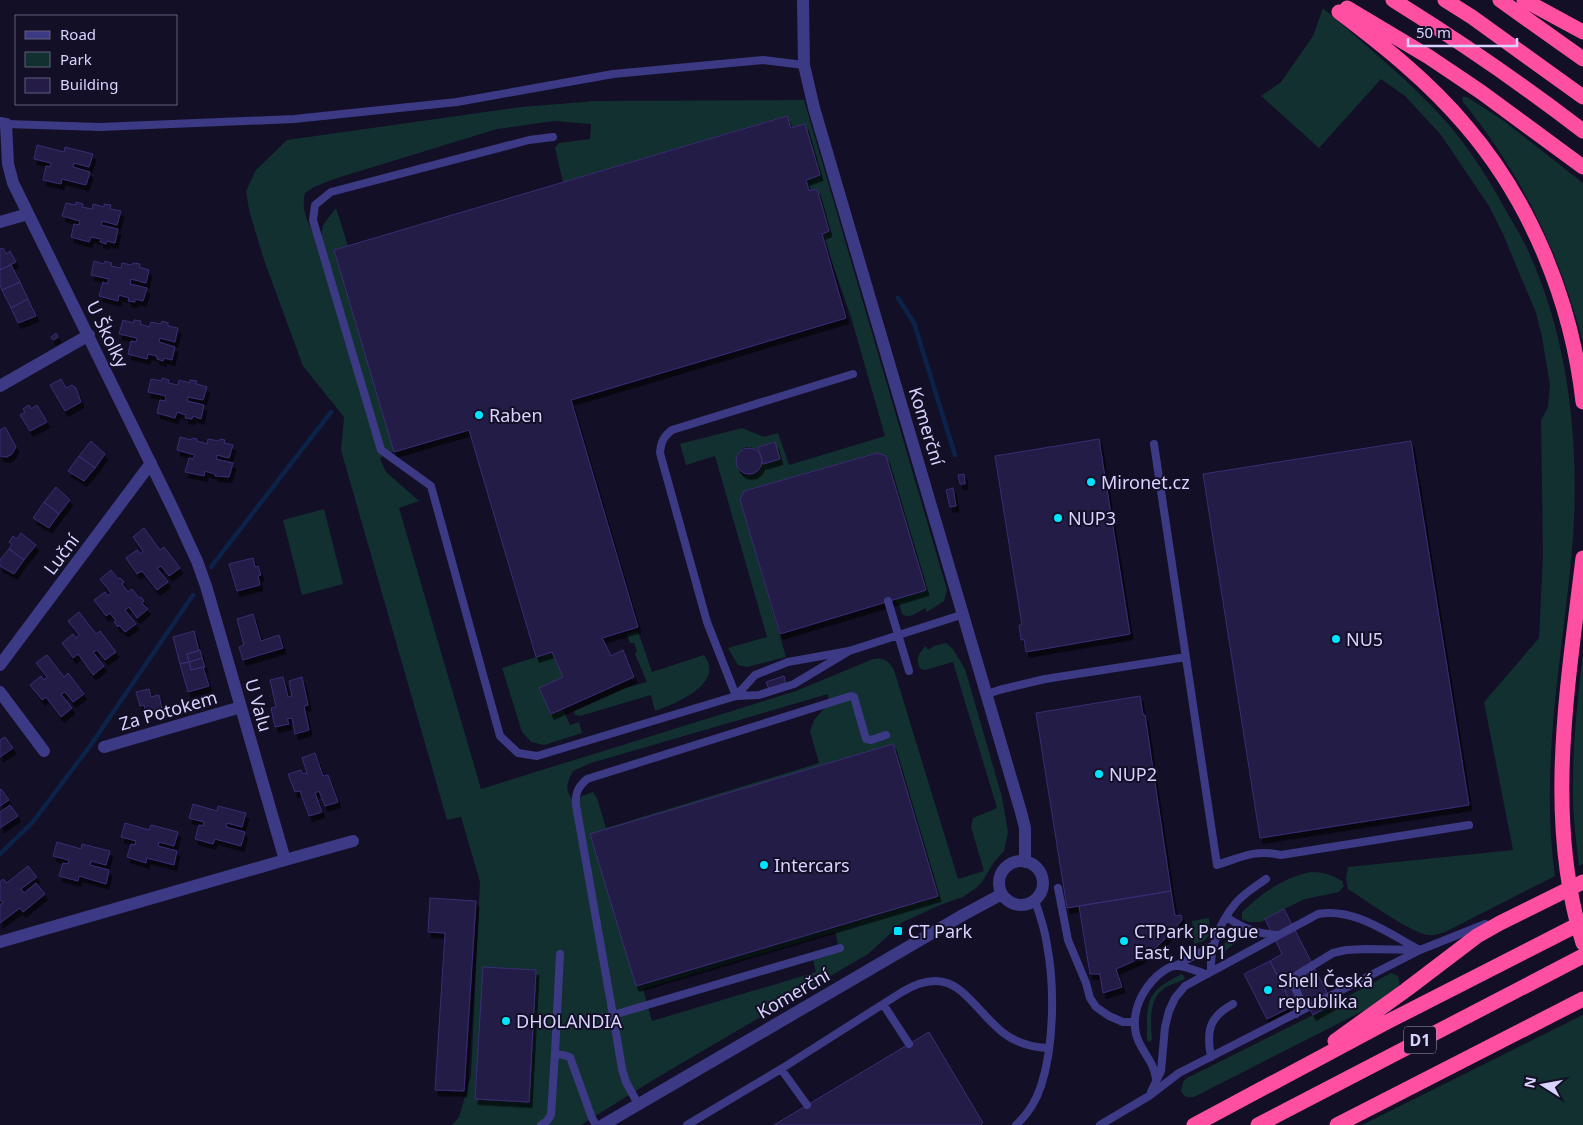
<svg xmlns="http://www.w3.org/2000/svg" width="1583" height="1125" font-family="'Noto Sans',sans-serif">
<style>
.green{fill:#12302f;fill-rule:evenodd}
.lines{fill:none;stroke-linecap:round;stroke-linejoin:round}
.stream{stroke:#0c2248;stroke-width:4.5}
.building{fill:#241b47;stroke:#3b2d73;filter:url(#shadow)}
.lane{stroke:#3d3a85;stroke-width:8}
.street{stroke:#3d3a85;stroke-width:12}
.highway{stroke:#ff4fa3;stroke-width:15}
.poi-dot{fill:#00e5ff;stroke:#130f26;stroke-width:2}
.labels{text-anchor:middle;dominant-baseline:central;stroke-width:4;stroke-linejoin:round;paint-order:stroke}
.shield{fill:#130f26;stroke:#9e99be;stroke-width:1}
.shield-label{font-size:16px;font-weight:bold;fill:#d9d4ff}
.street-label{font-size:18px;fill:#d9d4ff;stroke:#130f26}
.poi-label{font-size:18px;fill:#d9d4ff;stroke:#130f26;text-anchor:start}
</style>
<defs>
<filter id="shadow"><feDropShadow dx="3" dy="5.5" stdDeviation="0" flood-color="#0009"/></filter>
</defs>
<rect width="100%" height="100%" fill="#130f26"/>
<path class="green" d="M1323,8c43,38 89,74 126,117 22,26 40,54 56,84 9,15 18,30 25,46 42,94 51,204 41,306 -10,104 -31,209 -16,315l-108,55c-6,2 -12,5 -18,4 -17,-1 -65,-36 -81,-46l-2,-11 2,-11 165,-17 -29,-148 55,-64 4,-83 -2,-135 7,-13 2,-22 -8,-48 -6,-24 -33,-79 -14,-28 -48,-71 -36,-39 -24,-17 -62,69 -58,-52 20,-14 32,-46z
M1462,97h5l37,24 79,62v160c-22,-88 -62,-170 -120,-241z
M804,100l143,490 -3,11 -17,11 -2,-4c-8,5 -15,11 -23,6l-3,-11 -4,1 1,-5 30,-9 -41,-134 -8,-3 -133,38 -4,9 46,157 -39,10 -9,-2 -10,-17 39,-11 -52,-181 -29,9 -6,-21 62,-16 22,9 14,-4 11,32 96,-29 -34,-119 -29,-83 7,-3 -12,-41 -8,1 -3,-11 14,-5 -15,-51 -14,4 -5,-12 -223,66 -8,-34 4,-5 31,-4 1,-15 -37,-3 -57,8 -163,50 -20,8 -9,6c-5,18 5,35 15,51l3,-19 13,-17 12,38 -14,4 60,202 -9,1 -5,6 6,13 33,29 -20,7 82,281 315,-98 77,-32c11,-2 16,2 21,11l64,209 26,-8 -13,-44 2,-9 24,-10 -44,-146 -28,8 -4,-1c-7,-8 -2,-17 5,-23l2,4 6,-4 12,-3 7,6 12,20 37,128 6,35 -4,19 -10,11 -12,20 -6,6 -13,9 -23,8 -37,17 -35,32 -215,126 -72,45h-129l7,-8 12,-41 9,-194 -19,-65 -14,3 -106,-370 3,-33 -41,-51 -39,-106 -15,-50 -3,-19 10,-21 31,-30 234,-33 75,-6zM774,442l5,17 -17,4c-1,6 -4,10 -10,11 -25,6 -16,-42 7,-22l-1,-5zM828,694l1,9 -15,17 -4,11 9,32 -213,65 -9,-30 -4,-6 -11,4 -6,8c-11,-14 -11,-17 -3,-33l18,-8zM893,744l45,152 -302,90 -45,-152zM835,932l4,16 -27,8 4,16 -164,49 -9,-32z
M324,509l19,75 -41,11 -19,-75z
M638,631l14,41 52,-17c22,29 -29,49 -49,56l-4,-16 -71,21 -5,-1 -1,-4 51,-23 22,-6 -12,-28 2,-3 -3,-8h-4l-3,-9z
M552,652l11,25 -24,11 12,26 12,-5 7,16 9,-3 3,11 -38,12 -13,-3 -9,-10 -20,-64z
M1583,653v211l-4,2c-3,-27 -7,-55 -6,-83 0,-44 5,-87 10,-130z
M1311,872c13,0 21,3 31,9l2,5 -5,6 -34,7 -21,10 -23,13h-12l-7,-3v-7c20,-19 42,-35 69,-40z
M1209,918l1,16 -6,7 -10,3 -2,-23z
M1232,930l8,3 1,5 -17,14 -2,-4z
M1391,973l7,3 2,8 -4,5 -29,20 -173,88c-7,1 -10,0 -13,-6l2,-9 4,-4 126,-63z
M1182,974l3,4 -2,2c-6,3 -16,5 -21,10 -14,12 -11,34 -10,50l-4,2 -1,-2c0,-39 -2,-48 35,-66z
M1583,1015v110h-221z"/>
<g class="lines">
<path class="stream" d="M898,298l16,25 41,132
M211,567l120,-155
M0,854l32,-31 58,-77 103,-151"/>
</g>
<path class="building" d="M787,116l4,12 14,-4 15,51 -14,5 3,11 8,-2 12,42 -7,3 24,84 -275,82 67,227 -36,11 9,18 12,-6 11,27 -83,37 -12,-26 24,-11 -11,-25 -16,5 -67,-227 -75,22 -60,-202z
M37,145l27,7 1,-5 28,7 -4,13 -15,-4 -1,4 17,5 -4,13 -24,-6 -1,5 -18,-4 3,-14 4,1 1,-4 -17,-4z
M76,202l7,2 -1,3 10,2 1,-5 11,3v-3l7,1 -1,4 11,2 -4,14 -15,-4 -1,4 17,4 -3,14 -8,-2 -1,3 -6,-2 1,-3 -10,-2 -2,5 -18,-5 3,-13 5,1 1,-4 -18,-5 4,-13 10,2z
M3,248l3,6 4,-3 6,11 -16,8v-21z
M94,261l10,3 1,-3 7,2 -1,3 10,2 1,-5 10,2 1,-2 7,1 -1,3 10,3 -3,13 -15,-4 -1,5 17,4 -4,13 -8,-2v3l-7,-1 1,-3 -10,-3 -1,6 -19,-5 4,-14 4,2 2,-5 -18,-4z
M11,265l9,17 -18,8 -2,-5v-15z
M20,282l8,17 -17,9 -9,-18z
M28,299l8,17 -18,7 -7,-15z
M123,320l10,3 1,-3 7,1 -1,3 9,3 2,-5 10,2 1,-3 6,2v3l10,2 -3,14 -15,-4 -1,4 16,5 -3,13 -8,-2 -1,3 -6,-2v-3l-9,-2 -1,5 -19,-5 3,-13 5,1 1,-4 -18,-4z
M56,333l2,4 -5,3 -2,-3z
M162,378l7,2 -1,3 10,2 1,-5 11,3v-3l7,1 -1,3 11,3 -4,13 -15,-3 -1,4 17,4 -3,14 -8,-3 -1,3 -7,-1 1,-3 -9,-3 -2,6 -18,-5 3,-13 5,1 1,-5 -18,-4 3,-13 11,2z
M61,379l5,9 6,-3 4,3 5,14 -16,9 -15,-26z
M29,405l2,4 6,-4 10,17 -17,9 -10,-16 5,-3 -2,-3z
M5,427l11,20 -4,7 -5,3 -7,-1v-26z
M180,437l11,3 1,-2 5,1v2l10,3 1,-5 11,2 1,-2 5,1 -1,3 9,2 -4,13 -12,-3 -1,4 17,4 -4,14 -14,-1v-2l-10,-3 -1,5 -19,-4 4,-14 4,1 2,-4 -18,-5z
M1099,439l31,195 -104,18 -2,-13 -3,1 -2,-15h3l-27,-169z
M91,441l14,13 -10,14 -16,-12z
M1411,441l58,364 -209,33 -57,-364z
M775,442l5,17 -17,5 -5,-17z
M736 461a13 13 0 1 1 26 0a13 13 0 1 1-26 0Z
M877,453l9,3 40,134 -146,44 -40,-134 4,-9z
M79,456l16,12 -11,13 -16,-10z
M964,474l1,10h-5l-2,-9z
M56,487l14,13 -11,14 -15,-12z
M953,488l3,18 -6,1 -4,-17z
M44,502l15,12 -10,14 -16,-10z
M144,528l16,22 4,-3 16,21 -11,8 -8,-10 -4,2 11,14 -11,8 -15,-19 -5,3 -11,-16 11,-8 3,4 3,-3 -10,-14z
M21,533l15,12 -12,15 -15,-11 3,-5 -3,-2 4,-6 4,3z
M9,549l15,11 -10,14 -14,-8v-6z
M253,558l2,9 3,-1 3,9 -3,1 2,9 -23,6 -8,-27z
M111,570l7,9 2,-1 4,4 -2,2 6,8 4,-3 7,9 2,-1 3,4 -2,2 6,6 -11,9 -8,-11 -4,3 11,14 -11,8 -6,-7 -1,2 -4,-5 2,-1 -6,-8 -4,3 -12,-16 11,-8 3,4 3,-3 -11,-14z
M79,612l17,22 4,-3 16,21 -11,8 -8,-10 -4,2 11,14 -11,9 -15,-21 -5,4 -11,-15 11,-9 3,4 3,-3 -11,-14z
M253,614l8,27 18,-6 4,13 -40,12 -4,-13 5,-2 -7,-26z
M194,631l5,20 -12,3 2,8 -9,2 -7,-27z
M200,650l2,8 -13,4 -2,-8z
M47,655l17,22 4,-4 16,21 -11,8 -8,-10 -4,2 11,14 -11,9 -15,-20 -4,3 -12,-15 11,-9 3,4 3,-3 -11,-14z
M202,658l3,9 -14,3 -2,-8z
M189,662l2,8 12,-3 6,19 -21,6 -8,-28z
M784,676l2,8 -17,5 -3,-7z
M283,677l5,20 4,-1 -3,-15 13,-4 6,28 -4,1 5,24 -14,4 -3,-16 -5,1 2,5 -14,3 -4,-19 5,-1 -6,-27z
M149,689l2,8 8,-2 3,13 -16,5 -2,-8 -4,1 -4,-14z
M1140,696l3,19h2l26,176 -104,17 -31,-195z
M5,737l8,11 -13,9v-17z
M893,744l45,152 -302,90 -46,-152z
M315,753l8,23 5,-1 10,27 -13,4 -6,-15 -4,2 7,19 -13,4 -9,-25 -5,1 -7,-18 13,-4 2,4 4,-1 -5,-15z
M1,789l8,11 -9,6v-16z
M193,804l24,7 1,-5 28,7 -4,14 -15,-4 -1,4 19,5 -4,14 -26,-7 -2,5 -18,-5 4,-14 4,1 1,-4 -15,-4z
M10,805l8,11 -18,12v-16z
M125,823l24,7 2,-5 27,7 -4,14 -15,-4 -1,4 19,5 -3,14 -27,-7 -1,5 -19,-6 4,-13 4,1 1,-4 -15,-4z
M57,842l24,7 1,-5 28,7 -4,14 -15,-4 -1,4 19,5 -3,14 -27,-8 -1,5 -19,-5 4,-13 5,1 1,-4 -16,-4z
M28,866l9,11 -16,12 3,4 12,-10 9,11 -22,18 -3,-4 -20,15v-18l4,-3 -4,-2v-18l3,-3 4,4z
M1171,891l4,25 6,-1 1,5 -14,16 -15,14 -12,8 -25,11 6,18 -19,6 -3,-19h-10l-11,-68z
M430,898l46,3 -12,190 -29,-1 10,-157 -17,-1z
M1284,909l49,95 -20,11 -8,-16 -12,7 -23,-45 12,-7 -17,-35z
M1270,961l23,45 -26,13 -23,-45z
M483,967l53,3 -7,132 -54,-3z
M929,1032l54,91 -2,2h-207z"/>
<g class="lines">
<path class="lane" d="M6,124l94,3 194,-8 163,-17 156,-28 150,-14 41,5
M553,137l-24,3 -198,52 -16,13 -2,15 68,230 50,36 69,250 18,17 19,3 199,-60 23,-1 35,-11 55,-33
M1154,444l63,421c24,-8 39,-16 64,-10l188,-30
M888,601l21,70
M988,694l11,-4 46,-11 141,-22
M736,696l-29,-74 -47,-169c1,-11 3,-16 12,-23l181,-56
M736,696l19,-21 33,-13 61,-11 115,-37
M1058,888l10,52 18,43 4,15 6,9 13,9 14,6h12
M1226,917c17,11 31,17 52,18
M840,948l-227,67 -37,-210c-1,-12 2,-18 11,-26l264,-83 3,1 12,42 5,1 15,-5
M560,954l-5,99 15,4 22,61 4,7
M1175,966l39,-21
M1211,970c-1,-23 9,-48 24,-66 8,-10 20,-17 31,-25
M883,1004l26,40
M1296,1014l4,-15 -7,-16 4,-8 36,-22 13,-3 21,-1 51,1
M613,1015l9,54 4,13 12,22
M1211,1057c-5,-26 -2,-40 22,-53
M781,1069l26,36
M1156,1079c-2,-19 -16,-28 -20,-45 -5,-23 6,-44 22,-59 5,-4 11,-9 17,-9 10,-1 21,5 30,8
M1151,1092l10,-21 4,-44 4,-16 6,-13 10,-12 133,-72c36,-7 71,20 102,36
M541,1125l6,-4 4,-6 4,-62
M687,1125l94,-56 121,-77c52,-31 65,10 99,39 14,12 30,16 47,17
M1016,1125c11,-10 20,-24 25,-39 13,-40 14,-99 6,-141 -2,-15 -7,-30 -12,-44
M1100,1125l49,-29 30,-23 241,-123 65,-26"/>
<path class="street" d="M803,0l1,65 10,43 207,704 4,16v34
M0,123l6,1 2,40 5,19 160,326 24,52 9,25 79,274 -285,82
M0,222l28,-8
M0,386l89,-51
M0,665l151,-202
M0,692l44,59
M104,747l137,-40
M285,860l68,-19
M999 883a22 22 0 1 1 44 0a22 22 0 1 1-44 0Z
M603,1125l360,-210 39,-21"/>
<path class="highway" d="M1393,0c66,41 129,84 190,131
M1445,0l27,17 111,80
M1500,0l83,59
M1524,0l59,32
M1347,8l82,49 52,35 102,75
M1339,12c45,34 90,70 127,114 65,76 106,176 117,276
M1583,558c-15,127 -39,260 0,385
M1335,1041l71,-51 71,-54 23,-13 83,-41
M1194,1125l193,-103 196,-100
M1258,1125l325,-169
M1337,1125l246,-126"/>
</g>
<g class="poi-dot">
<circle cx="479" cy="415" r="5"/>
<circle cx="1091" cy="482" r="5"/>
<circle cx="1058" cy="518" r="5"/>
<circle cx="1336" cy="639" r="5"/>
<circle cx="1099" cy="774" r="5"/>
<circle cx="764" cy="865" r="5"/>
<rect x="893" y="926" width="10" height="10" rx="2.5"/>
<circle cx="1124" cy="941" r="5"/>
<circle cx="1268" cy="990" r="5"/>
<circle cx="506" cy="1021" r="5"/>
</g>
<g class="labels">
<rect class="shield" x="1404" y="1026.5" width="32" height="27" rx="4"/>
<g class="shield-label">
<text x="1420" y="1040">D1</text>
</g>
<g class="street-label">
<text transform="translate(108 334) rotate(64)">U Školky</text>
<text transform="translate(927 426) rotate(73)">Komerční</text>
<text transform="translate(61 554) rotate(-53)">Luční</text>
<text transform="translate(259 705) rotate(74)">U Valu</text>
<text transform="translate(168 710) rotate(-16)">Za Potokem</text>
<text transform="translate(793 993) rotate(-30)">Komerční</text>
</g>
<g class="poi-label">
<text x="489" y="415">Raben</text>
<text x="1101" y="482">Mironet.cz</text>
<text x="1068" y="518">NUP3</text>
<text x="1346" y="639">NU5</text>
<text x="1109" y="774">NUP2</text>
<text x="774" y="865">Intercars</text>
<text x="908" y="931">CT Park</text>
<text x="1134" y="931">CTPark Prague<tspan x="1134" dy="21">East, NUP1</tspan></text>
<text x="1278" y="980">Shell Česká<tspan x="1278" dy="21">republika</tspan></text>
<text x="516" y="1021">DHOLANDIA</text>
</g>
</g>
<rect x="15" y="15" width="162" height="90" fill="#130f26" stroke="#625e7d"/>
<rect x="25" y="31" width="25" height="8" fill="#3d3a85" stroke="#625e7d"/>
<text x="60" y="40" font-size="15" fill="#d9d4ff">Road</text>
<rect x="25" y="52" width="25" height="15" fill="#12302f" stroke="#625e7d"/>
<text x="60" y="65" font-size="15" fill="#d9d4ff">Park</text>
<rect x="25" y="78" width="25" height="15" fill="#241b47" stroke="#625e7d"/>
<text x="60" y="90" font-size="15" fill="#d9d4ff">Building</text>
<g transform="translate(1543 1085) rotate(281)" stroke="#130f26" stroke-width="4" paint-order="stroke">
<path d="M0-4L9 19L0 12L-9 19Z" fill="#d9d4ff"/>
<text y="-8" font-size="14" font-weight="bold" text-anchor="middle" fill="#d9d4ff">N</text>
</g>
<path d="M1408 38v8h109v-8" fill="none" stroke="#d9d4ff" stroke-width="2.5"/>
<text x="1416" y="38" font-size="15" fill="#d9d4ff" stroke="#130f26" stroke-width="4" paint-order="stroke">50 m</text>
</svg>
